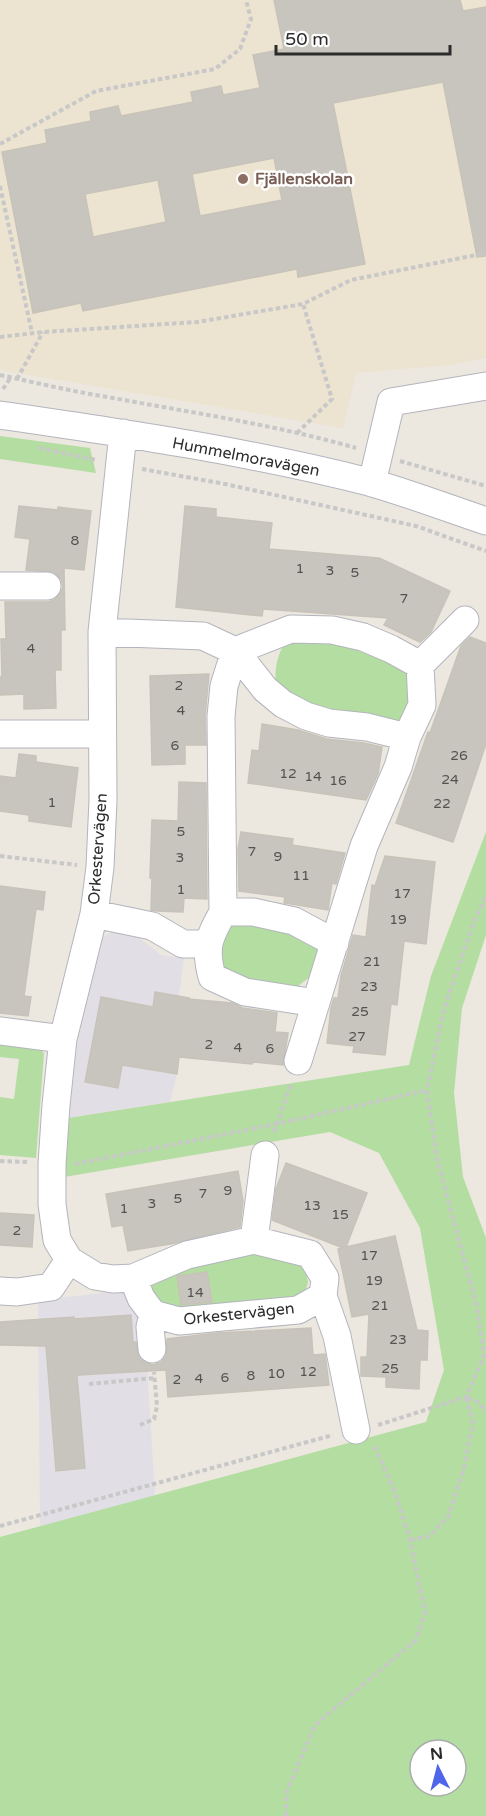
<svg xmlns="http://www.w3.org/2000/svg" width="486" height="1816" font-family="'Varela Round',sans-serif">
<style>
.industrial{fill:#e1dfe5}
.education{fill:#ece4d1}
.green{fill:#b3dda1;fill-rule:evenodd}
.building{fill:#c8c5be;stroke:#c7c3b9;stroke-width:1.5;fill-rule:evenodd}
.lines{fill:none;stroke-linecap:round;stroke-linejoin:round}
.minor-casing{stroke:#b3b5be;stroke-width:29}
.path{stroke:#c8c8c8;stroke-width:4;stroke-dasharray:4.5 3;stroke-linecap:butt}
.minor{stroke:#fff;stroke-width:27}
.education-dot{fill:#8d6e63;stroke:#fff;stroke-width:2}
.labels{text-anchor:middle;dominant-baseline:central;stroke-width:5;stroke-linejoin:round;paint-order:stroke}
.number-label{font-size:14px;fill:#535250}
.education-label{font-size:16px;font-weight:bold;fill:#785e54;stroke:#fff;text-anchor:start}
.street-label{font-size:16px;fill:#2c2c2c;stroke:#fff}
</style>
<rect width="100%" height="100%" fill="#ece7df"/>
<path class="industrial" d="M129,930l32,25 23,3 -5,38 10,2 -12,76 -7,28 -102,16 10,-77 22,-103 15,-7z
M123,1291l12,9 9,15 11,181 -115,30 -2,-226z"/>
<path class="education" d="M0,0h486v358l-36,7 -94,8 -13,55 -333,-56 -10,-3z"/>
<path class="green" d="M0,436l90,12 6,25 -96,-14z
M291,636l58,7 50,21 16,23 -5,27 -13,12 -64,-11 -57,-30c-2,-19 2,-35 15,-49z
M486,832v103l-24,73 -8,85 9,84 23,61v578h-486v-279l426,-115 18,-52 -24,-142 -41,-75 -49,-21 -266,45 4,-59 341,-53 22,-89zM420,1750h36v36h-36z
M231,919l78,19 10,15 -8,23 -14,11 -70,-10 -6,-13 1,-31z
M0,1037l30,3 14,13 -8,105 -36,-3v-58l14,2 5,-40 -19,-2z
M260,1251l30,7 15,10 3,14 -4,14 -125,20 -29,-20 -8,-18z"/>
<path class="building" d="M274,0h186l3,11 23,-4v249l-9,1 -34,-175 -110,21 32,161 -67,13 -1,-8 -214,42 -2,-8 -48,10 -31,-161 45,-9 -2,-13 46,-9 -1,-9 28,-6 3,10 72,-14 -2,-10 30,-6 2,9 37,-7 -7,-33 31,-6zM274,158l8,42 -82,16 -8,-42zM158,180l8,42 -73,15 -8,-43z
M19,506l39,4v-3l33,4 -7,59 -20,-2 1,62h-4v40h-6l1,38 -32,1v-15l-24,1v-18h2l-1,-38h5l-1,-37h43l6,-2 6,-6 3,-7 -2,-8 -7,-7 -28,-2 4,-31 -15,-2z
M185,506l31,3v8l56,6 -3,26 110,9 71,33 -19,41 -11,10 -36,-17 4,-7 -125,-9 -1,7 -86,-9z
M470,637l16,6v101l-33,98 -57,-19 32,-91 2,1 31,-87z
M209,674l-4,42 1,29h-21v19l-33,1 -2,-89z
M262,724l36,6 29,9 37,4 18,4 -4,27 -12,26 -118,-17 4,-33 7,1z
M19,754l17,2v6l42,6 -7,59 -42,-6v-6l-29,-4v-35l16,2z
M179,782l27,1 1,116 -23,-1 -1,14 -26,-1 -6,-1 1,-32h-2l2,-58 26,1z
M241,832l52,7 -1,6 53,8 -9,31 -4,-1 -4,27 -44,-7 1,-6 -46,-6 -1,-42z
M385,856l50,6 -9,82 -22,-3 -7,64 -6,-1 -6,51 -32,-3 1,-6 -27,-3 4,-35 3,-10h4l3,-22 12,-41 13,2 6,-52 3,1z
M0,886l45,6 -2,18 -7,-1 -12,87 7,1 -3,19 -28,-3z
M155,992l34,6 -1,1 44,4 11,5 34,5 -2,19 13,1 -5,32 -30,-3 -1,2 -73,-7 -2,17 -55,-9 -4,23 -33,-6 16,-85 52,10z
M286,1163l81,30 -21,54 49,-11 22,94 11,1 -1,29h-7l-1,29 -33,-2v-10l-25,-1v-19h6l2,-43 -17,3 -14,-68 5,-1 -71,-28 4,-31z
M238,1171l5,30 -3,26 -64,16 -48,8 -5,-26 -11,2 -6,-33z
M0,1213l34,2 -2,32 -32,-2z
M207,1272l5,30 -31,3 -4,-29z
M131,1315l2,27h3l3,16 6,5 8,2 8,-3 5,-6 1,-17 50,-6 94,-5 2,27 12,-1 4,31 -161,12 -2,-27 -87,5 -2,1 8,92 -29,3 -10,-125 -46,-1v-23l74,-5v2z"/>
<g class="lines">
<g class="minor-casing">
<path id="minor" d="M0,415c123,18 248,36 369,67 39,11 78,26 117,39
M123,433l-21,199 1,168 -3,67 -6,47 -31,125 -7,66 -4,59v40l5,36 12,20 26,16 18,3 20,-1 54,-23 67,-15 56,14 15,24 -2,18 -25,14 -119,11 -26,-7
M372,483l19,-81 95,-16
M0,586h47
M102,632l101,4 32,15 30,38 18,15 23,12 23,7 38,4 40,10
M235,651l-11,35 -3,30 2,196c-14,26 -19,34 -11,65l33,15 71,11
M235,651l56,-22 41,1 31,7 28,12 29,16
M0,734h101
M223,912h30l41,9 41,22
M94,914l58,12 31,18h26
M0,1031l63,8
M298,1061l66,-215 34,-79 9,-30 15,-32 -2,-40 45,-45
M254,1240l11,-85
M133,1278l8,20 12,16 -3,13 2,22
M0,1291l17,1 34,-5 18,-27
M323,1296l14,40 19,94"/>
</g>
<path class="path" d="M0,144l96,-53 119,-22 25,-20 11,-30 -5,-19
M0,186l32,147
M0,337l43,-5 154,-10 106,-18 48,-24 135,-27
M0,375c37,8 75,17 113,23 81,15 163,27 243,50
M17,379l26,-47
M3,389l8,-12
M297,433l35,-34 -29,-95
M39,448l57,12
M400,461l86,25
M142,469l83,15 191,42 70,25
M0,856l77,9
M274,1132l17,-49
M0,1161l29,1
M75,1164l201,-40 151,-34
M89,1384l66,-6
M140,1425l14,-6 3,-13 -3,-34
M378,1425l88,-28 18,-41 -7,-49 -40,-148 -10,-69 17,-81 30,-88 12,-24
M0,1526l333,-91
M410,1540l19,-4 19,-19 16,-49 9,-47 -7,-24 12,5 8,10
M286,1816l1,-25 28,-66 101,-85 9,-27 -15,-73 -15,-48 -21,-47"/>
<use href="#minor" class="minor"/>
</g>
<circle class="education-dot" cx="243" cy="179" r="6"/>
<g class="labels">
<g class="number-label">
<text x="75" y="540">8</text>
<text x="300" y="568">1</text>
<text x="330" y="570">3</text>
<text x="355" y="572">5</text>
<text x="404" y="598">7</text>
<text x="31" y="648">4</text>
<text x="179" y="685">2</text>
<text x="181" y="710">4</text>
<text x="175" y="745">6</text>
<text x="459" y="755">26</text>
<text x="288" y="773">12</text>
<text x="313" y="776">14</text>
<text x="450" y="779">24</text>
<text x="338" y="780">16</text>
<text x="52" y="802">1</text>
<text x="442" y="803">22</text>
<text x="181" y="831">5</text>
<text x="252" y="851">7</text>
<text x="278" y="856">9</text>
<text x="180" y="857">3</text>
<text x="301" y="875">11</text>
<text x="181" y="889">1</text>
<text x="402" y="893">17</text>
<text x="398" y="919">19</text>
<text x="372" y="961">21</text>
<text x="369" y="986">23</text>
<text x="360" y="1011">25</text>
<text x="357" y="1036">27</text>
<text x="209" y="1044">2</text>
<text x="238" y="1047">4</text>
<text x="270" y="1048">6</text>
<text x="228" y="1190">9</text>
<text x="203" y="1193">7</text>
<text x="178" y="1198">5</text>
<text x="152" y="1203">3</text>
<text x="312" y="1205">13</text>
<text x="124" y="1208">1</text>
<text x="340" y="1214">15</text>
<text x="17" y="1230">2</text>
<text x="369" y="1255">17</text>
<text x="374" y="1280">19</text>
<text x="195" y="1292">14</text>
<text x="380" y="1305">21</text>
<text x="398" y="1339">23</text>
<text x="390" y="1368">25</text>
<text x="308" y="1371">12</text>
<text x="276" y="1373">10</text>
<text x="251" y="1375">8</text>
<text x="225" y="1377">6</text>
<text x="199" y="1378">4</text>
<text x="177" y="1379">2</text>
</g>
<g class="education-label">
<text x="255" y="179">Fjällenskolan</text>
</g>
<g class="street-label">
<text transform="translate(246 457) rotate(11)">Hummelmoravägen</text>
<text transform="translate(98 849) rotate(-86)">Orkestervägen</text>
<text transform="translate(239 1314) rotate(-6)">Orkestervägen</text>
</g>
</g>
<g transform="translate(438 1768) rotate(354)"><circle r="28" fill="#ffffff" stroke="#ababab" stroke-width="1.5"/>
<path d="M0-4.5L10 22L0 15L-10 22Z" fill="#4f65ea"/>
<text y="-9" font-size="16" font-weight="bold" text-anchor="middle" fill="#2c2c2c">N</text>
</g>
<path d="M276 45v9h174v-9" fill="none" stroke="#2c2c2c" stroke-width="3"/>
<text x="285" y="45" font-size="18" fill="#2c2c2c" stroke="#ffffff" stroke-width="4.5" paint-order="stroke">50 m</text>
</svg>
